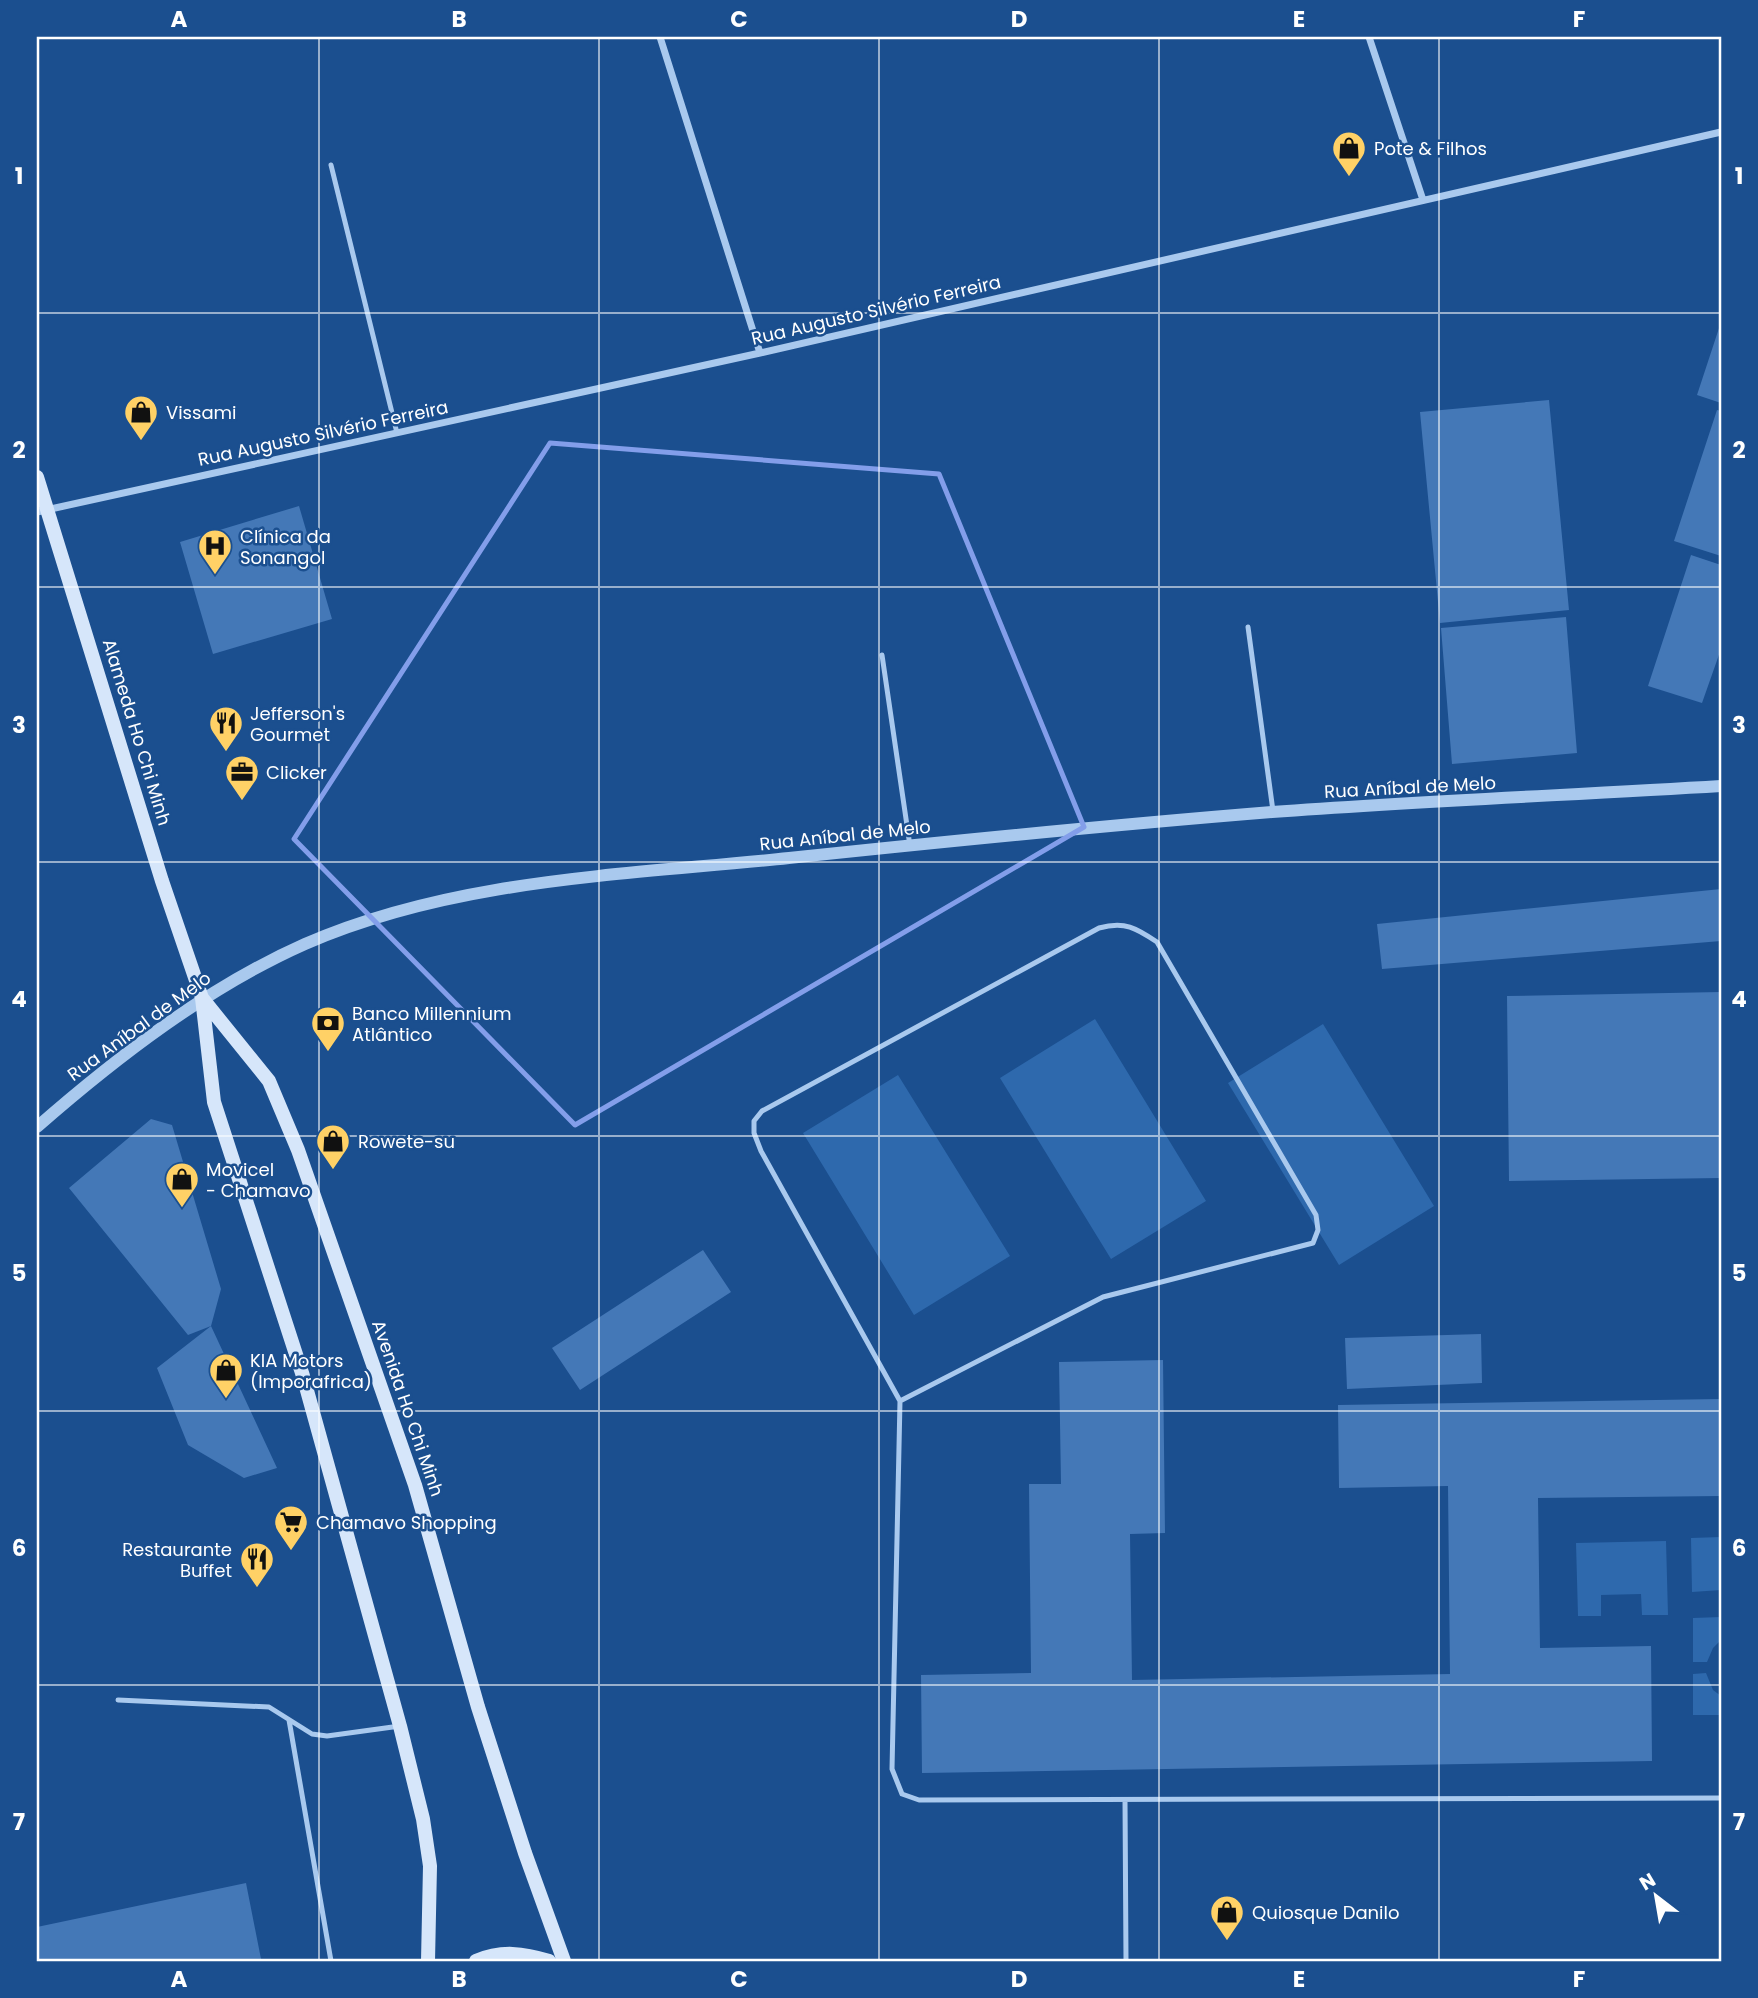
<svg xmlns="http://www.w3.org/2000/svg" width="1758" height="1998" font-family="Poppins,sans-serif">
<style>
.green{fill:#2e69ad}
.building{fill:#4478b7}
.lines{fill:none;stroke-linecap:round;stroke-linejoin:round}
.service{stroke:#a9c9ee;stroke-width:5}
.minor{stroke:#a9c9ee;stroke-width:7}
.tertiary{stroke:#a9c9ee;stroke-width:12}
.secondary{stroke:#d6e6fa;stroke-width:14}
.marked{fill:none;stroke:#839eea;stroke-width:5;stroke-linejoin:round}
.grid{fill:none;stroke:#fff;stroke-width:2;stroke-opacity:0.55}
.labels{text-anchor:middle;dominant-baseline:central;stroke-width:5;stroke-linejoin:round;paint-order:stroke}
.poi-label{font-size:18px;fill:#fff;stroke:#1b4f8f;text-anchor:start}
.street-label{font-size:18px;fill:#fff;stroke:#1b4f8f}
.neatline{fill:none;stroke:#fff;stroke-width:2.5}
.grid-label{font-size:23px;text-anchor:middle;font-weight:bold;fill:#fff}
</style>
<rect width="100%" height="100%" fill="#1b4f8f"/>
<path class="green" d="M1095,1019l111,182 -95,58 -111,-181z
M1323,1024l111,182 -95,59 -111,-182z
M898,1075l112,181 -96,59 -111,-182z
M1721,1537v53l-29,2 -1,-54z
M1666,1541l2,74h-26l-1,-21 -40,1v21h-23l-2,-73z
M1721,1617v23l-8,8 -6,14h-14v-44z
M1706,1673l7,17 8,6v19h-28v-41z"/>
<path class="building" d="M1721,322v81l-24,-8z
M1549,400l20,210 -129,13 -20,-211z
M1717,410l4,1v145l-47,-15z
M299,506l33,113 -119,35 -33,-112z
M1691,555l30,10v84l-19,54 -54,-17z
M1566,617l11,136 -125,11 -11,-136z
M1721,889v52l-339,28 -5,-45z
M1721,992v186l-212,3 -2,-185z
M151,1119l21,6 49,164 -10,37 -23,9 -119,-147z
M703,1250l28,42 -151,98 -28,-42z
M211,1326l66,142 -33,10 -56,-33 -31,-77z
M1481,1334l1,49 -135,6 -2,-51z
M1163,1360l2,173 -35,1 2,146 318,-6 -2,-188 -109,2 -1,-83 383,-6v97l-183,2 2,150 111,-2 1,115 -730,12 -1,-98 110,-2 -2,-189h32l-2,-122z
M246,1883l15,76 -224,2v-34z"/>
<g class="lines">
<path class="service" d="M331,165l66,268
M1248,627l25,184
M882,655l28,191
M900,1401l203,-104 210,-54 5,-13 -2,-15 -159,-273c-21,-14 -32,-21 -58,-14l-337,183 -8,10v12l7,18 139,250 -8,368 10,25 17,6 802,-2
M118,1700l151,7 43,27 15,2 73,-10
M289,1720l42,241
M1125,1800l1,161"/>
<path class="minor" d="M660,37l100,316
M1369,37l54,163
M37,512l723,-159 961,-221"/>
<path class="tertiary" d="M37,1127c80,-70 171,-140 268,-183 151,-66 323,-69 484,-86 161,-17 322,-33 483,-46 150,-11 300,-17 449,-26"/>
<path class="secondary" d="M37,477l125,404 40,117 12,104 89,274 97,350 23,93 7,47 -2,95
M202,998l67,83 29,69 117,335 63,222 47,146 39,108
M476,1961c25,-11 48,-8 73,0"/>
</g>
<path class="marked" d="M550,443l389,31 145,353 -509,298 -281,-286z"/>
<path class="grid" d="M319,37v1924M599,37v1924M879,37v1924M1159,37v1924M1439,37v1924M37,313h1684M37,587h1684M37,862h1684M37,1136h1684M37,1411h1684M37,1685h1684"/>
<defs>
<g id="shop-pin" transform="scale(1.75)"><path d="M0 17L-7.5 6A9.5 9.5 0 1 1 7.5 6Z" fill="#ffd166" stroke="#1b4f8f"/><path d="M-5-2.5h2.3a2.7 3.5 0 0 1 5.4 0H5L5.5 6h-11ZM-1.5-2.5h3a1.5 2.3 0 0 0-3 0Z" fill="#111"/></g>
<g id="hospital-pin" transform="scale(1.75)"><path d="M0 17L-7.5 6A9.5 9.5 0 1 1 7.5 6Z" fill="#ffd166" stroke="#1b4f8f"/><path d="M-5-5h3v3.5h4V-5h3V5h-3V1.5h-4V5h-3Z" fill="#111"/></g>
<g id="restaurant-pin" transform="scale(1.75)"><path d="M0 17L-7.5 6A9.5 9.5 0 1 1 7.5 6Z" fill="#ffd166" stroke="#1b4f8f"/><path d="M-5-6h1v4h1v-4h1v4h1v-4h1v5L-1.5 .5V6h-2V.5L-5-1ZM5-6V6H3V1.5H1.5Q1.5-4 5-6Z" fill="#111"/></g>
<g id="office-pin" transform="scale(1.75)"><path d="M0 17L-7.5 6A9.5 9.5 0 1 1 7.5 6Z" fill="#ffd166" stroke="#1b4f8f"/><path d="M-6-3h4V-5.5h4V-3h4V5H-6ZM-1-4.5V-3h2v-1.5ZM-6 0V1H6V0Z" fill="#111"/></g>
<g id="bank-pin" transform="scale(1.75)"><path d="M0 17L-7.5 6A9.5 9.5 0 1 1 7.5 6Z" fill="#ffd166" stroke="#1b4f8f"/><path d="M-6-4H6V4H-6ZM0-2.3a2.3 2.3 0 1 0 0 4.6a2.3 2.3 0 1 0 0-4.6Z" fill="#111"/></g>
<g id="supermarket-pin" transform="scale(1.75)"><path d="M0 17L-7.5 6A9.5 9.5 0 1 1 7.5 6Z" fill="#ffd166" stroke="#1b4f8f"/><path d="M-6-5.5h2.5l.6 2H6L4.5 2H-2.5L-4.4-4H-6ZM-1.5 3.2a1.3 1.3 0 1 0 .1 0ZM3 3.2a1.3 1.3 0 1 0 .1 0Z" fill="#111"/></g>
</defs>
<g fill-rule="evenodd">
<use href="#shop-pin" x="1349" y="148"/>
<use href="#shop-pin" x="141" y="412"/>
<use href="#hospital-pin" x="215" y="546"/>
<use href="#restaurant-pin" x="226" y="723"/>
<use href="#office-pin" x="242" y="772"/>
<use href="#bank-pin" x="328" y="1023"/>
<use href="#shop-pin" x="333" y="1141"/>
<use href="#shop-pin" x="182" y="1179"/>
<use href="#shop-pin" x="226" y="1370"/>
<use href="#supermarket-pin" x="291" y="1522"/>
<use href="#restaurant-pin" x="257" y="1559"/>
<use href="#shop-pin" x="1227" y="1912"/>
</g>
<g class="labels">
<g class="poi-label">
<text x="1374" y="148">Pote &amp; Filhos</text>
<text x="166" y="412">Vissami</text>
<text x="240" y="536">Clínica da<tspan x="240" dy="21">Sonangol</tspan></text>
<text x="250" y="713">Jefferson's<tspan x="250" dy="21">Gourmet</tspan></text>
<text x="266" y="772">Clicker</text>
<text x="352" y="1013">Banco Millennium<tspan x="352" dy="21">Atlântico</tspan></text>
<text x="358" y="1141">Rowete-su</text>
<text x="206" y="1169">Movicel<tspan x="206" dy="21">- Chamavo</tspan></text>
<text x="250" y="1360">KIA Motors<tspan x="250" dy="21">(Imporafrica)</tspan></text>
<text x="316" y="1522">Chamavo Shopping</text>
<text x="232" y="1549" text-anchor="end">Restaurante<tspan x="232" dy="21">Buffet</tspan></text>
<text x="1252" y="1912">Quiosque Danilo</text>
</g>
<g class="street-label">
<text transform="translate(876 310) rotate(-13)">Rua Augusto Silvério Ferreira</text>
<text transform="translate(323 433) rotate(-12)">Rua Augusto Silvério Ferreira</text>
<text transform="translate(137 732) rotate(73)">Alameda Ho Chi Minh</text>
<text transform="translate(1410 787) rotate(-3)">Rua Aníbal de Melo</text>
<text transform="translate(845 835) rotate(-6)">Rua Aníbal de Melo</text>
<text transform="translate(139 1026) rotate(-36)">Rua Aníbal de Melo</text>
<text transform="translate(408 1408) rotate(71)">Avenida Ho Chi Minh</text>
</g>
</g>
<rect width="1758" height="1998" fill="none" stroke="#1b4f8f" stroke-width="77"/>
<g transform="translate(1656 1896) rotate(329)" stroke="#1b4f8f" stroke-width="5" paint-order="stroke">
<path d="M0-5L12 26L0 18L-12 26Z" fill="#ffffff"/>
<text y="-10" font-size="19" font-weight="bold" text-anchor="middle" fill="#ffffff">N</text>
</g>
<rect x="38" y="38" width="1682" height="1922" class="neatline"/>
<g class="grid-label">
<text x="179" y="27">A</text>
<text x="459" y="27">B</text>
<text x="739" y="27">C</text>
<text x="1019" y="27">D</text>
<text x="1299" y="27">E</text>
<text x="1579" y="27">F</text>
<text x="19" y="184">1</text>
<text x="1739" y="184">1</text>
<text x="19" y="458">2</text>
<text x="1739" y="458">2</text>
<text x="19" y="733">3</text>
<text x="1739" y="733">3</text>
<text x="19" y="1007">4</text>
<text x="1739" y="1007">4</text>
<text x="19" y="1281">5</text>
<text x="1739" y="1281">5</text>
<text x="19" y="1556">6</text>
<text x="1739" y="1556">6</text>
<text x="19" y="1830">7</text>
<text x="1739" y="1830">7</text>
<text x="179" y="1987">A</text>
<text x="459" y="1987">B</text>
<text x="739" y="1987">C</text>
<text x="1019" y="1987">D</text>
<text x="1299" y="1987">E</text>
<text x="1579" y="1987">F</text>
</g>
</svg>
